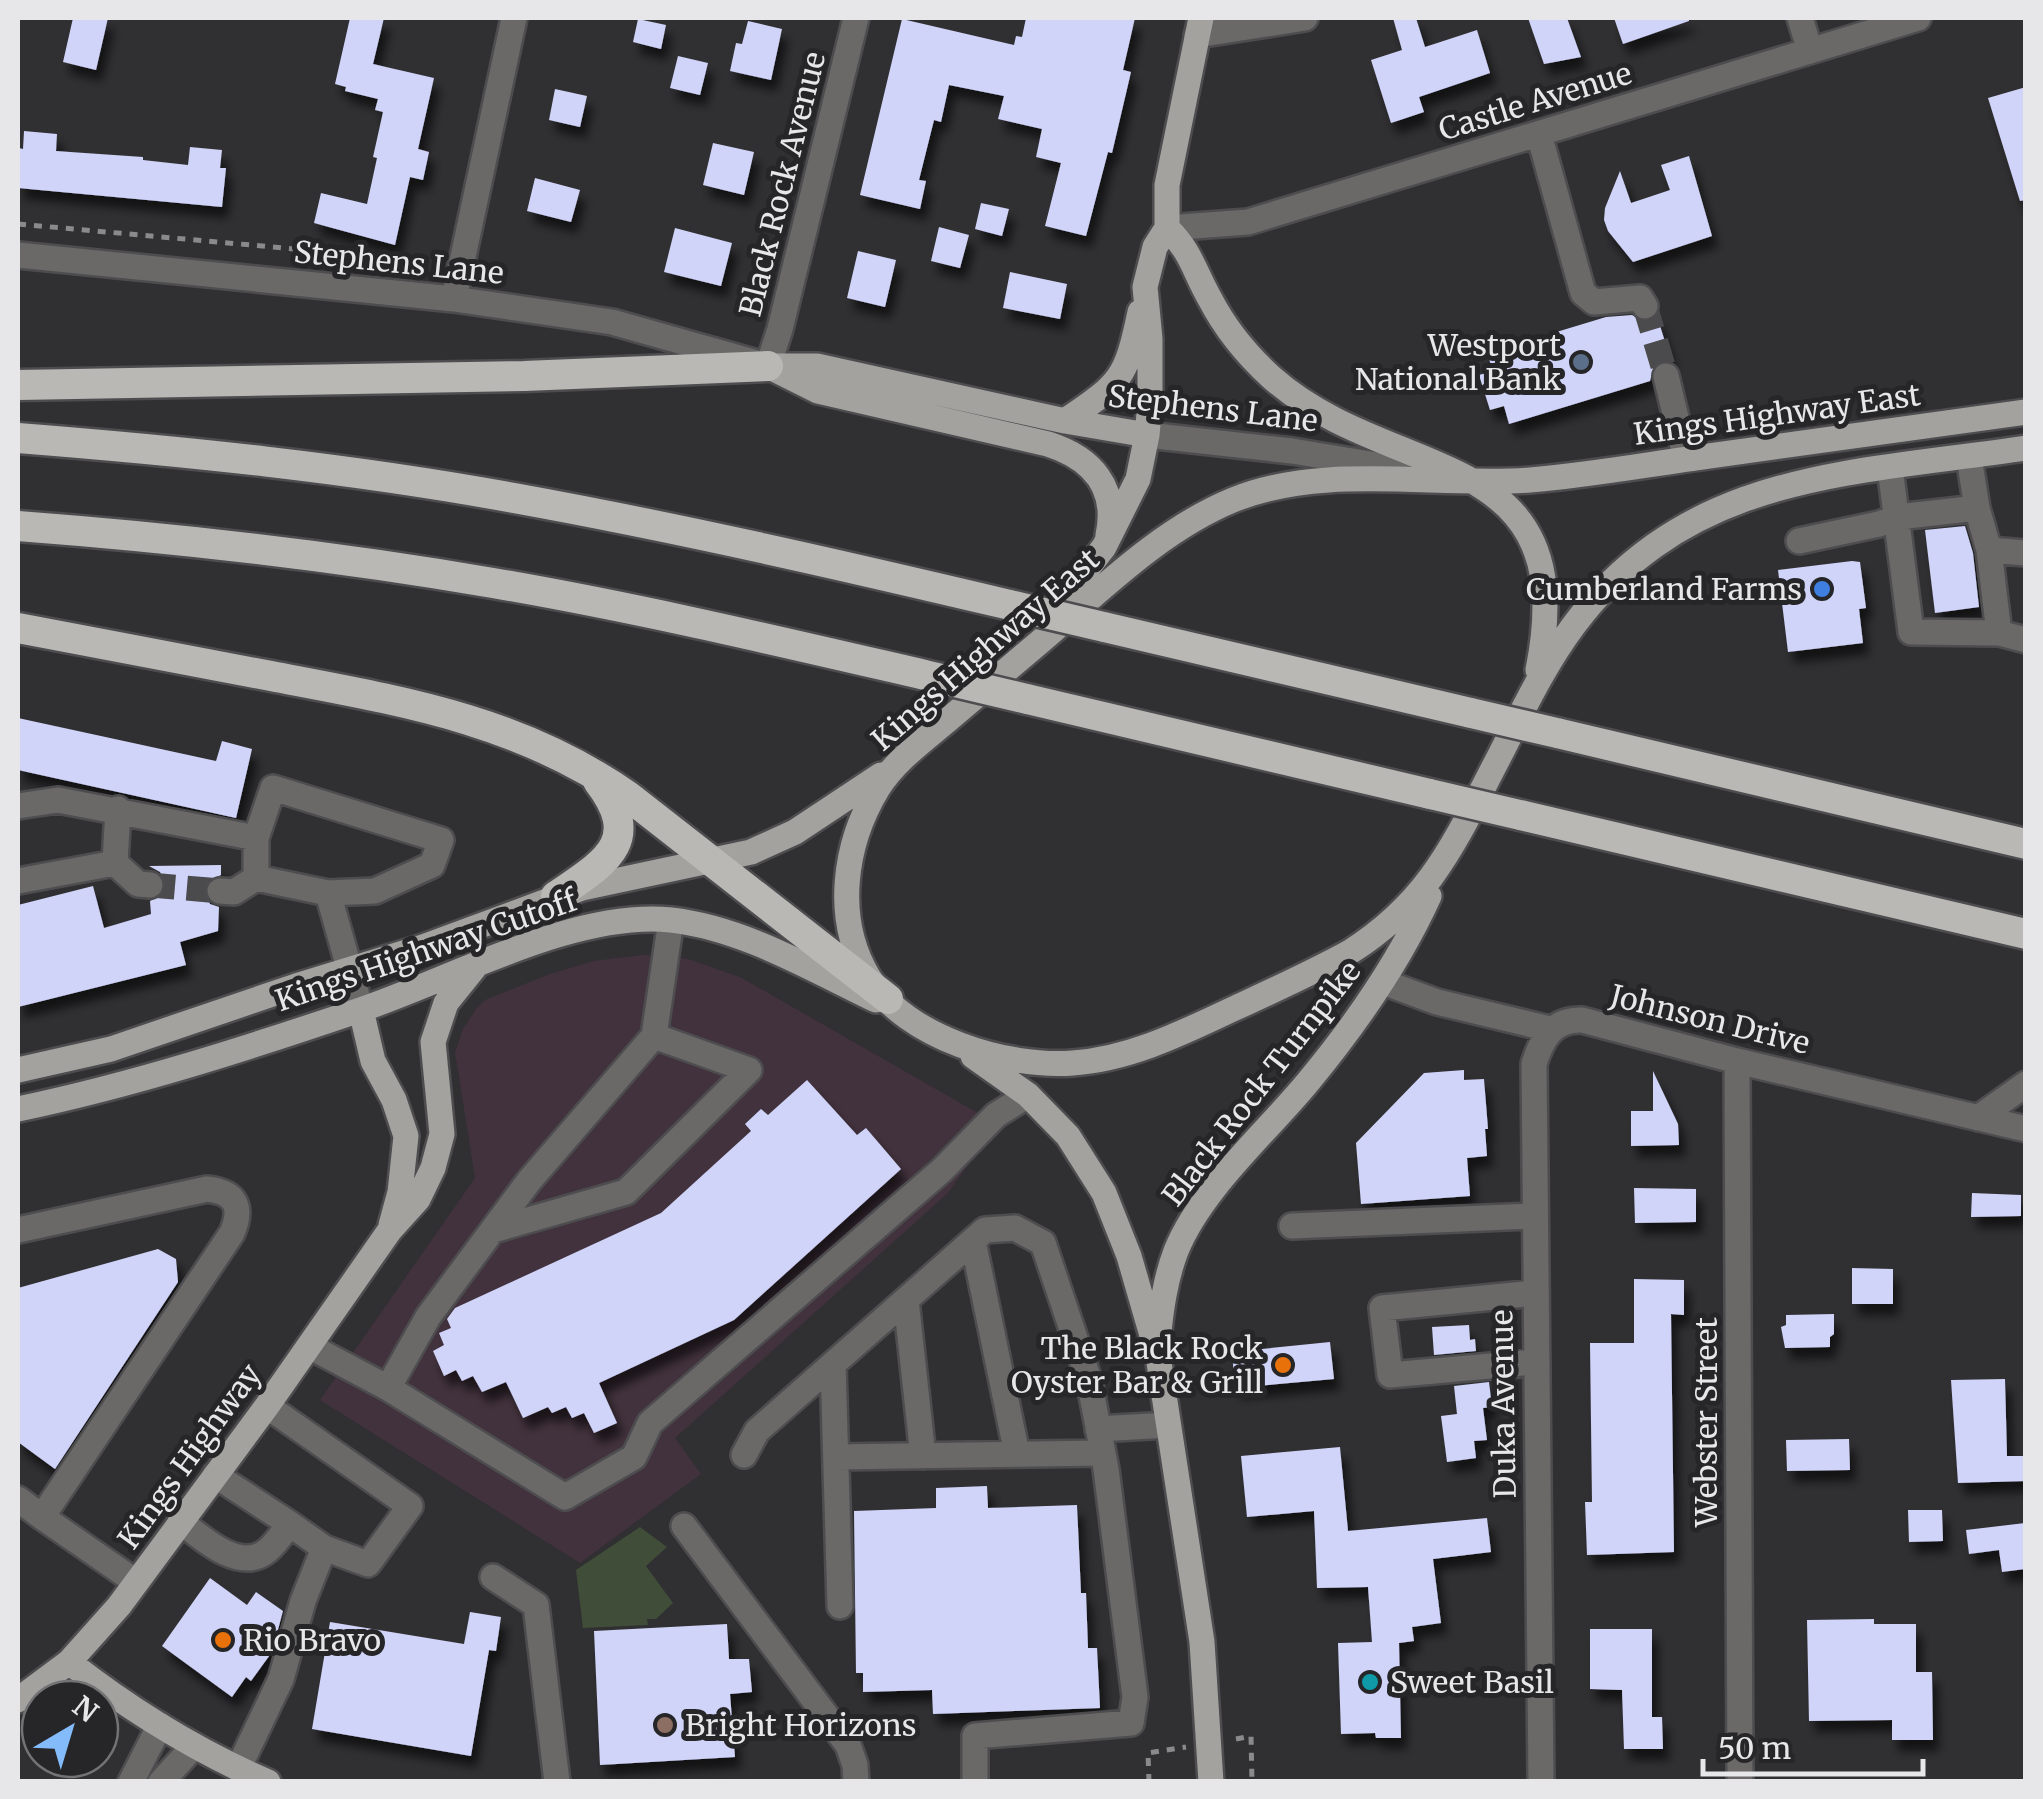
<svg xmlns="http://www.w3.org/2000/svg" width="2043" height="1799" font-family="Merriweather,serif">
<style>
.commercial{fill:#42323d}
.green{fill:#404d39}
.building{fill:#d0d4f9;filter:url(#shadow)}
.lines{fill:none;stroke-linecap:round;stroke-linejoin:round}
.minor-tunnel{stroke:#4b4a4d;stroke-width:25;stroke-dasharray:25 12;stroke-linecap:butt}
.minor-casing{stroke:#4d4c4f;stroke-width:30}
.major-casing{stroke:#4d4c4f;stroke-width:30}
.highway-casing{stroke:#4d4c4f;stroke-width:35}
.path{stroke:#8a898b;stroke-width:5;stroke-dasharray:8 8;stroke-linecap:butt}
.minor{stroke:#6a6968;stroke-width:25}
.major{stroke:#a3a29f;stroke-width:25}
.highway{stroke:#bab8b5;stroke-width:30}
.highway-bridge-casing{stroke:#4d4c4f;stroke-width:35;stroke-linecap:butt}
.highway-bridge{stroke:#bab8b5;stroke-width:30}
.service-dot{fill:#5c6f8a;stroke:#262628;stroke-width:4}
.shop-dot{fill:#3f7fe0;stroke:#262628;stroke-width:4}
.food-dot{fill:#e8710a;stroke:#262628;stroke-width:4}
.culture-dot{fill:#0f9aa8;stroke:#262628;stroke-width:4}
.education-dot{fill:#8d6e63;stroke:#262628;stroke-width:4}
.labels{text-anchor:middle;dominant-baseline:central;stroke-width:10;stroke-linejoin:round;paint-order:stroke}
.street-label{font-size:30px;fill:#e7e6e8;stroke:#262628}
.poi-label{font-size:30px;fill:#e7e6e8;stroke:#262628;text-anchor:end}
</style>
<defs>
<filter id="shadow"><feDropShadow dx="6" dy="11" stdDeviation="5" flood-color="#0009"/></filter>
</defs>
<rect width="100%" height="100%" fill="#302f32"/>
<path class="commercial" d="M643,955l45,4 52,18 257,147 -49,69 -273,245 26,36 -121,89 -260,-163 155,-222 -20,-126 8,-23 13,-20 9,-9 65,-26 43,-13z"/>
<path class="green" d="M640,1527l27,20 -21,19 27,37 -17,16h-9l1,6 -65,3 -7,-58z"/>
<path class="building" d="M73,18h35l-12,52 -33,-8z
M350,18h34l-11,46 61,14 -16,71 11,3 -6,28 -13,-3 -15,68 -81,-22 7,-30 46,11 10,-46 -4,-1 10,-45 -8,-2 3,-11 -33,-8 1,-4 -11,-3z
M1026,18h109l-12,52 8,2 -19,81 -4,-1 -22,84 -41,-10 16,-63 -25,-6 6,-28 -44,-10 6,-23 -55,-11 -8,37 -7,-2 -15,60 7,1 -6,28 -60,-14 42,-176 112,26 2,-9 6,1z
M1393,18h23l9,29 52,-17 13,43 -71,24 5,15 -33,11 -20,-63 31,-10z
M1528,18h39l14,39 -37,7z
M1614,18h75v3l-66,23z
M638,19l28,6 -5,24 -28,-7z
M748,21l34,8 -11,51 -41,-9 6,-28 6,1z
M678,56l30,7 -8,32 -30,-7z
M2026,87v113l-6,1 -32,-103z
M555,89l32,7 -7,31 -31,-7z
M24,131l33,3 -1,17 87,6v3l45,5 2,-18 32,3 -2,18h6l-4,39 -204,-19 1,-40 4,1z
M713,143l41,9 -10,43 -41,-10z
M1689,156l23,80 -79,26 -25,-31 -4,-11 1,-12 15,-37 11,32 39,-13 -9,-25z
M535,178l45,12 -9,32 -44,-11z
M981,203l28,6 -7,27 -27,-7z
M939,227l30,8 -9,33 -29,-7z
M675,228l57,15 -11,43 -57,-14z
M858,251l38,9 -11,47 -38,-9z
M1010,272l57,12 -7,35 -57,-11z
M1632,315l13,7 12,-6 14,45 -17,4 -4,16 -141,43 -5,-18 -14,4 -11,-35 14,-4 -6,-18 119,-36z
M1965,526l8,27 6,54 -44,6 -10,-83z
M1852,561l8,1 6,46 -7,1 4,34 -75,9 -10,-82z
M18,718l198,43 6,-20 30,8 -16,69 -218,-48z
M221,865v10l-14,6 -3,10 6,13 9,3 -1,24 -38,11 6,23 -168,42v-102l75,-19 11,42 47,-14 -1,-13 13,-6 3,-10 -6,-13 -11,-6z
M1464,1070v10l20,-1 4,50h-3l2,27 -20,2 3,38 -109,8 -5,-61 68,-70z
M1653,1071l25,53 1,21 -48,1v-35h22z
M807,1080l50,55 9,-7 35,41 -167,151 -135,63 18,40 -23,10 -10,-20 -12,5 -6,-11 -14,6 -4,-6 -25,11 -17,-36 -24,10 -9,-16 -11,5 -6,-11 -12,6 -11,-25 11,-6 -5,-12 12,-5 -4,-9 8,-11 206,-95 90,-82 -6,-7 16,-15 7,6z
M1634,1188l62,1v33l-61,1z
M1972,1193l49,2v21l-50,1z
M158,1249l18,10 2,23 -123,187 -37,-27v-154z
M1852,1268l41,1v35h-41z
M1634,1279l50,1v35l-13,-1 3,238 -87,3 -2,-53h7l-2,-159h44z
M1834,1314v20l-4,3v10l-45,1 -4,-21 5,-2v-10z
M1469,1325l1,15 5,-1 1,12 -42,4 -2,-28z
M1330,1342l4,37 -99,9 -3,-36z
M2005,1379l2,77h19v25l-68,2 -7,-103z
M1489,1382l3,25 -9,1 4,32 -13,1 2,17 -29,4 -6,-46 16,-2 -3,-28z
M1849,1439l1,31 -63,1 -1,-31z
M1340,1447l8,84 139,-13 4,34 -58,7 8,64 -29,4 2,14 -15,2 2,95h-25l-1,-5 -34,1 -3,-91 34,-1 -4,-55 -51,1 -3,-77 -67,6 -6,-61z
M987,1486l1,22 89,-3 4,88h5l2,55h9l3,60 -167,6 -1,-24 -69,2v-19h-7l-2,-162 82,-3v-20z
M1908,1510h34l1,31 -34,1z
M2025,1523v46l-23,3 -3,-22 -30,4 -3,-24z
M210,1578l37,27 9,-13 27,19 -11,41 -21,29 -5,-4 -14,20 -70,-51z
M470,1612l31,5 -5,34 -7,-1 -18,106 -159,-27 18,-107 134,22z
M1874,1619v5h42v48h16l1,68h-41v-20l-83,1 -2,-101z
M727,1624l2,35h20l3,33 -22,2 5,63 -135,8 -6,-134z
M1590,1629h62v88h10l1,32h-39l-2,-59 -32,-1z"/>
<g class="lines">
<path class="minor-tunnel" d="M1645,306l21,70
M150,885l70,6"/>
<g class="minor-casing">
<path id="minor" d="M1800,18l10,33
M1197,35l108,-17
M1539,134l44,159 11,9 46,-4 5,8
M1167,228l81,-6 670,-204
M18,255l436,44 158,23 156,44 12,-37 76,-311
M454,299l60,-281
M1666,376l20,83
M1147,435l145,16 127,21
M1969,457l8,51
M1799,541l80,-17 19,-7 79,-9 12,42 10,83 -88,-1 -21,-164
M1989,550l37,3
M1999,633l27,7
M18,806l40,-6 198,38
M115,863l23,21 12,1
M18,881l97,-18 3,-54
M220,891l14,1 22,-14
M328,893l-72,-15v-40l17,-50 168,52 -9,25 -57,26 -47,2 33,117
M671,920l-17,116 -125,145 -101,136 -40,71 177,109 69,-40 16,-34 292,-253 54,-55 32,-20
M1383,982l54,20 113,27
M1737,1061l3,721
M1978,1118l48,-34
M1292,1226l242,-10
M18,1230l189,-41c29,3 36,18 25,44l-190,284 -24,-18
M493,1230l133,-38 123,-122 -95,-34
M973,1241l44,213
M1535,1293l-153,15 8,67 145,-13
M906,1300l17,156
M309,1346l79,42
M833,1364l7,242
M267,1406l143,100 -42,58 -44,-16 -34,-24
M1098,1429l70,-4
M744,1455l13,-24 228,-201 30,-2 28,15 46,137 17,89 29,228 -4,26 -156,13v46
M836,1457l267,-4
M42,1517l94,65
M180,1521c20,15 56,50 84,32 10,-6 18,-20 26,-29l-75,-49
M684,1526l164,219 7,20 1,17
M493,1577l43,28 21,177
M238,1769l43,-90 22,-78 21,-53
M131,1782l29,-57
M161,1782l33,-36
M1541,1782l-7,-718c8,-26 19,-45 48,-44l155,41 289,68"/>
</g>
<g class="major-casing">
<path id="major" d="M1167,228c24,23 27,43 43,71 15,29 37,56 61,78 121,108 313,64 267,293
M768,366l50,25 230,53c44,14 70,44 60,91
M773,366h44l248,55 82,14
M2026,412c-106,15 -212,29 -317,44 -59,8 -119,19 -179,24 -95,7 -207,-17 -297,20 -73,30 -133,91 -192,141 -31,26 -61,52 -92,78 -26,22 -53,41 -71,69 -34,56 -45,131 -9,190 38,60 137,90 204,85 57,-4 109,-30 160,-54 39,-18 79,-36 117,-57 82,-52 106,-113 149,-195 23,-45 45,-92 75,-132 115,-154 279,-151 452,-177
M1065,421c56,-38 61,-42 75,-109
M1046,622l58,-75 34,-68 9,-44 3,-32v-64l-5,-52 10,-40 12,-19v-43l34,-167
M361,1010l12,51 21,39 12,36 -6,56 -9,33
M973,1056l55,39 40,41 36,57 25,63 29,100 44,286 9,140
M18,1070l93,-21 185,-63 127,-39 159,-59 169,-36 44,-20 86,-57
M18,1109c115,-24 230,-61 342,-99 92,-31 215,-100 311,-90 72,8 140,49 205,80
M1158,1341c3,-31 7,-61 18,-90 25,-62 90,-118 132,-169 48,-58 90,-118 121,-186
M69,1662c61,48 128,89 199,120
M18,1700l51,-38 50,-56 148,-200 123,-176 28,-31 15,-31 9,-34 -9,-92 13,-39 29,-36"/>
</g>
<g class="highway-casing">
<path id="highway" d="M18,385l506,-9 244,-10
M18,438c165,13 332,30 496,60 166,30 331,68 496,107
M18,526c159,12 318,30 475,57 146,25 289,59 432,92
M1104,627l367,86
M18,628c84,16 169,32 253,48 130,25 246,43 357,120l260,203
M1027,699l403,95
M1557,733l469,111
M1520,815l506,119
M556,896c50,-34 88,-55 42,-115"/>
</g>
<path class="path" d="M18,224l410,37
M1236,1739l15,-3 1,46
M1149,1782l-1,-29 38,-6"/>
<use href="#minor" class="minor"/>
<use href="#major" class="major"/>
<use href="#highway" class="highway"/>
<g class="highway-bridge-casing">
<path id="highway-bridge" d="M1010,605l94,22
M925,675l102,24
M1471,713l86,20
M1430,794l90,21"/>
</g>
<use href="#highway-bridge" class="highway-bridge"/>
</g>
<circle class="service-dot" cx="1581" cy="362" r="10"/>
<circle class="shop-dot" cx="1822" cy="589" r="10"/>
<g class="food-dot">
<circle cx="1283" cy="1365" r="10"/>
<circle cx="223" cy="1640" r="10"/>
</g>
<circle class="culture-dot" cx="1370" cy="1682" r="10"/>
<circle class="education-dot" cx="665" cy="1725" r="10"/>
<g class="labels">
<g class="street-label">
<text transform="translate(1535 101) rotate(-17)">Castle Avenue</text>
<text transform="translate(782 184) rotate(-76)">Black Rock Avenue</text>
<text transform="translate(399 262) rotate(6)">Stephens Lane</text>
<text transform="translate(1213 408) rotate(7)">Stephens Lane</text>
<text transform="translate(1777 414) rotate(-8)">Kings Highway East</text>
<text transform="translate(985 649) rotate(-41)">Kings Highway East</text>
<text transform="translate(426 950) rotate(-19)">Kings Highway Cutoff</text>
<text transform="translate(1710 1019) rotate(14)">Johnson Drive</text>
<text transform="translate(1261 1083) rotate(-52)">Black Rock Turnpike</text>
<text transform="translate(1503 1404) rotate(-91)">Duka Avenue</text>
<text transform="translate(1706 1422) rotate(-90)">Webster Street</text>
<text transform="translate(189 1456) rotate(-54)">Kings Highway</text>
</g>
<g class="poi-label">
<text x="1561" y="345">Westport<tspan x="1561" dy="34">National Bank</tspan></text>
<text x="1802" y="589">Cumberland Farms</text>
<text x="1263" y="1348">The Black Rock<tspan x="1263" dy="34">Oyster Bar &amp; Grill</tspan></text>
<text x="243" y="1640" text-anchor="start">Rio Bravo</text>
<text x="1390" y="1682" text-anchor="start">Sweet Basil</text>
<text x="685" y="1725" text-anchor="start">Bright Horizons</text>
</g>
</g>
<rect width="2043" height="1799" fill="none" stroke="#e7e6e8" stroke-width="40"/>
<g transform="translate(70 1729) rotate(38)"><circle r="48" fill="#262628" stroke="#737375" stroke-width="2.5"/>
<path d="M0-8L18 38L0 25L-18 38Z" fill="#84bcfb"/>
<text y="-15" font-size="28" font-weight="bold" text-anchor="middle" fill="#e7e6e8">N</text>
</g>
<path d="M1703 1759v15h220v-15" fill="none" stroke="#e7e6e8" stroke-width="5"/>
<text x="1718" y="1759" font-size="30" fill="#e7e6e8" stroke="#262628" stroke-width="8" paint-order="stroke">50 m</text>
</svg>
